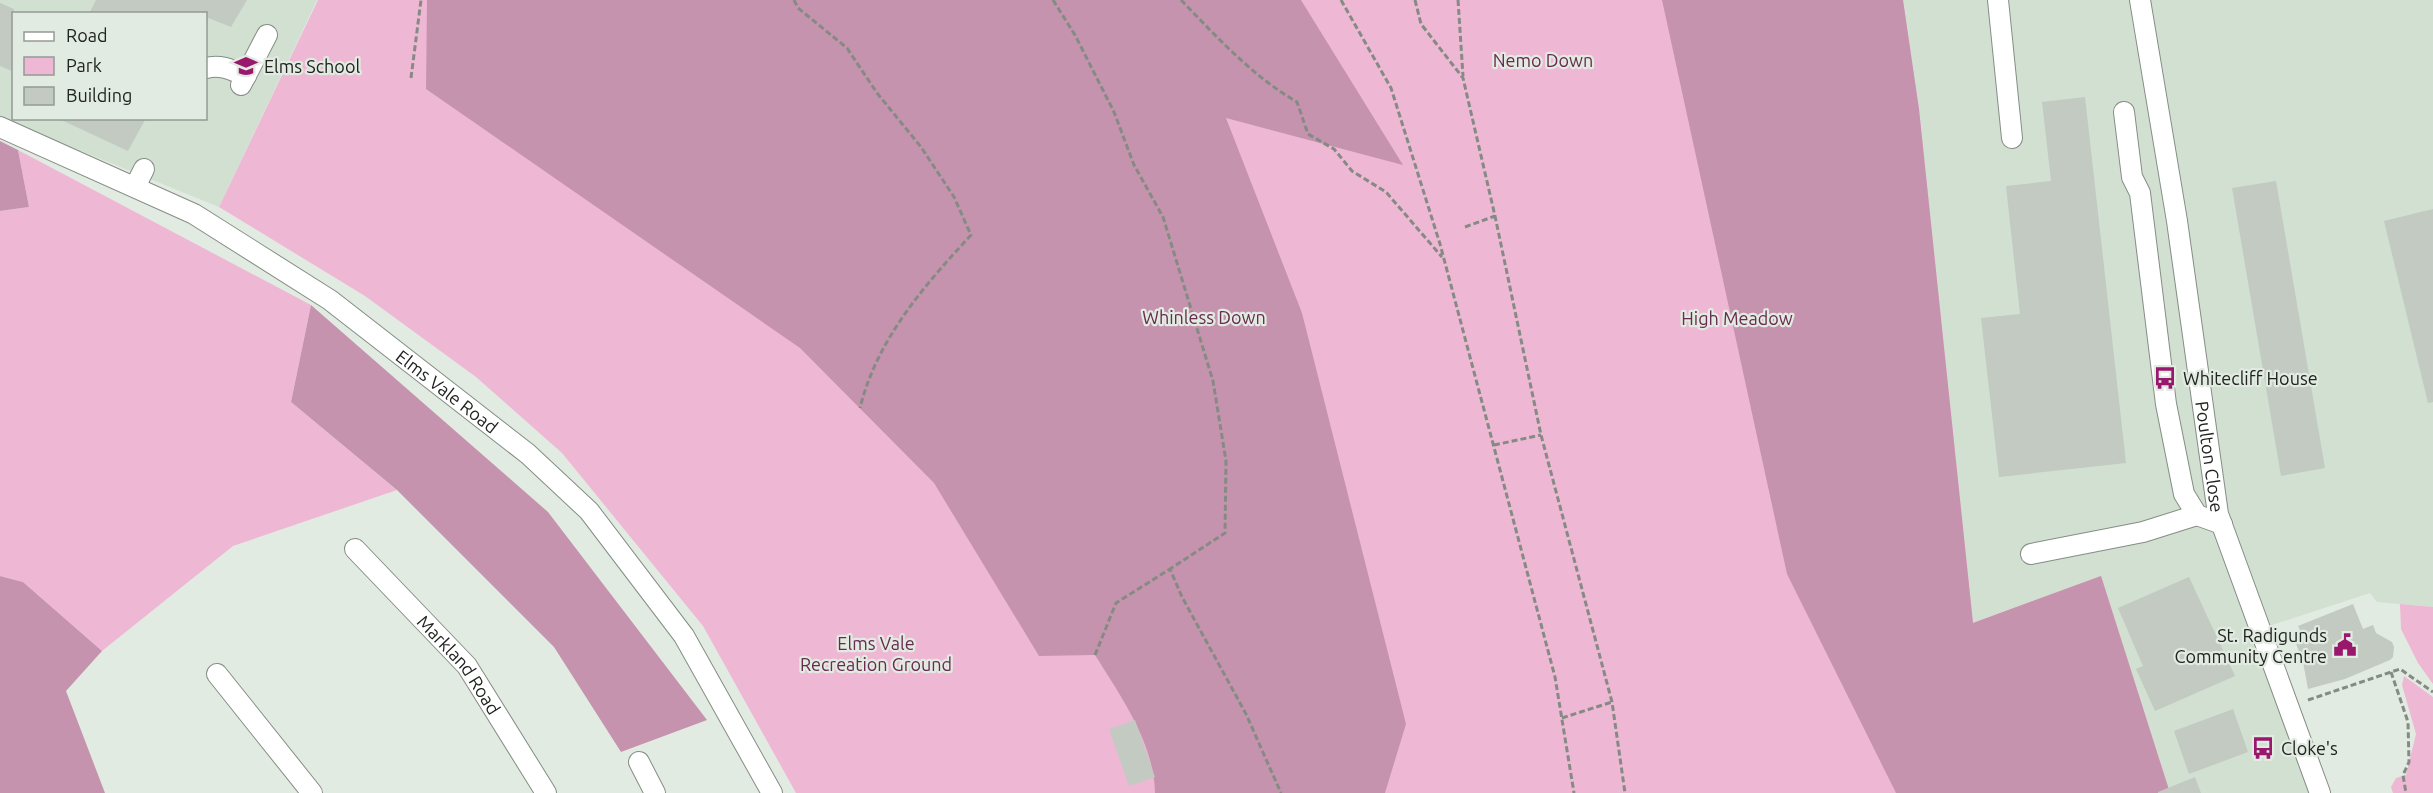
<svg xmlns="http://www.w3.org/2000/svg" width="2433" height="793" font-family="Ubuntu,sans-serif">
<style>
.built{fill:#d1e0d1;fill-rule:evenodd}
.green{fill:#eeb8d4}
.forest{fill:#c693ae}
.building{fill:#c2cac1}
.lines{fill:none;stroke-linecap:round;stroke-linejoin:round}
.minor-casing{stroke:#858d85;stroke-width:22}
.path{stroke:#858b84;stroke-width:3;stroke-dasharray:6 3;stroke-linecap:butt}
.minor{stroke:#fff;stroke-width:20}
.labels{text-anchor:middle;dominant-baseline:central;stroke-width:4.5;stroke-linejoin:round;paint-order:stroke}
.park-label{font-size:18px;fill:#692a50;stroke:#e2ebe1}
.poi-label{font-size:18px;fill:#202320;stroke:#e2ebe1;text-anchor:start}
.street-label{font-size:18px;fill:#202320;stroke:#e2ebe1}
</style>
<rect width="100%" height="100%" fill="#e2ebe1"/>
<path class="built" d="M0,0h317l-98,207 -219,-89zM14,14h192v104h-192z
M1903,0h530v607l-56,-5 -7,-9 -116,38 62,162h-146l-197,-169 -54,-515z"/>
<path class="green" d="M318,0h1585l16,109 54,514 128,-47 69,217h-1374l-93,-167 -141,-173 -86,-76 -111,-81 -146,-89z
M18,150l293,155 -20,97 106,88 -164,56 -131,105 -79,-69 -23,-6v-365l29,-4z
M2400,604l33,3v77l-15,-21 -17,-34z
M2404,676l29,21v96h-40l-2,-6 5,-9 10,-3 10,-41 -14,-49z"/>
<path class="forest" d="M427,0h874l102,165 -177,-47 76,195 104,411 -21,69h-230c-1,-51 -34,-96 -60,-138l-56,1 -105,-173 -134,-135 -374,-259z
M1662,0h241l16,109 54,514 128,-47 69,217h-274l-109,-219z
M0,141l18,9 11,57 -29,4z
M311,305l237,207 159,208 -86,32 -67,-105 -157,-157 -106,-88z
M0,576l23,6 79,69 -36,40 39,102h-105z"/>
<path class="building" d="M96,0h151l-16,27 -25,-10v-3h-117z
M0,3l14,6v63l-14,-6z
M2085,97l41,366 -127,14 -18,-159 39,-4 -14,-128 45,-5 -9,-79z
M57,118h89l-18,33z
M2276,181l49,287 -44,8 -49,-288z
M2433,209v193l-5,1 -44,-182z
M2189,577l46,99 -80,35 -19,-42 7,-3 -25,-58z
M2353,604l10,25 10,-4 3,8 16,9 2,5 -1,10 -3,3 -45,19 -37,10 -5,-27 -11,-29 8,-3 -2,-4z
M2233,709l15,43 -59,22 -15,-43z
M1135,720l20,57 -26,9 -20,-57z
M2195,777l6,16h-43v-1z"/>
<g class="lines">
<g class="minor-casing">
<g id="minor">
<path d="M1998,0l14,138"/>
<path id="s1" d="M2140,0l37,221 41,293 102,279"/>
<path d="M206,68c15,-4 26,2 40,8"/>
<path d="M241,85l26,-50"/>
<path d="M2124,112l8,65 8,16 26,211 18,90 13,21 25,9"/>
<path id="s2" d="M0,127l194,87 136,86 198,154 61,57 95,125 88,157"/>
<path d="M135,187l9,-18"/>
<path id="s3" d="M355,549l112,117 79,127"/>
<path d="M2031,554l112,-22 54,-17"/>
<path d="M217,674l95,119"/>
<path d="M639,762l16,31"/>
</g>
</g>
<path class="path" d="M794,0l4,8 49,40 30,45 44,54 33,50 17,38c-47,51 -94,104 -111,173
M1053,0l22,35 39,77 20,53 29,52 50,164 13,80 -1,72 -55,36
M1181,0c36,37 71,76 116,102l11,32 26,15 18,22 34,21 56,65
M1341,0l50,88 49,156 115,433 19,116
M1415,0l6,24 42,54 32,138 46,219 71,267 13,91
M1458,0l5,76
M411,78l10,-78
M1465,227l30,-11
M1494,445l47,-10
M1095,655l21,-52 54,-34 12,28 64,117 35,79
M2391,672l17,50 1,40 -6,13 3,18
M2308,700l92,-31 33,23
M1562,718l50,-16"/>
<use href="#minor" class="minor"/>
</g>
<defs>
<g id="school-bare" transform="scale(1.8)"><path d="M0-5L7-2L0 1L-7-2ZM-4 1L0 2.5L4 1V4Q0 6-4 4Z" fill="#99186e" stroke="#e2ebe1" stroke-width="2.5" paint-order="stroke"/></g>
<g id="bus-bare" transform="scale(1.8)"><path d="M-5-6H5V4H4V6H2V4H-2V6H-4V4H-5ZM-3.5-4V0h7V-4ZM-3.5 1.2v1.5H-2V1.2ZM2 1.2v1.5H3.5V1.2Z" fill="#99186e" stroke="#e2ebe1" stroke-width="2.5" paint-order="stroke"/></g>
<g id="civic-bare" transform="scale(1.8)"><path d="M-.6-6.5H3V-4.5H.6V-3L4-1V1h2V6H-6V1h2V-1L-.6-3ZM-1.2 2.5V6h2.4V2.5Z" fill="#99186e" stroke="#e2ebe1" stroke-width="2.5" paint-order="stroke"/></g>
</defs>
<g fill-rule="evenodd">
<use href="#school-bare" x="246" y="66"/>
<use href="#bus-bare" x="2165" y="378"/>
<use href="#civic-bare" x="2345" y="645"/>
<use href="#bus-bare" x="2263" y="748"/>
</g>
<g class="labels">
<g class="park-label">
<text x="1543" y="60">Nemo Down</text>
<text x="1204" y="317">Whinless Down</text>
<text x="1737" y="318">High Meadow</text>
<text x="876" y="643">Elms Vale<tspan x="876" dy="21">Recreation Ground</tspan></text>
</g>
<g class="poi-label">
<text x="264" y="66">Elms School</text>
<text x="2183" y="378">Whitecliff House</text>
<text x="2327" y="635" text-anchor="end">St. Radigunds<tspan x="2327" dy="21">Community Centre</tspan></text>
<text x="2281" y="748">Cloke's</text>
</g>
<g class="street-label">
<text stroke="none"><textPath href="#s2" startOffset="522">Elms Vale Road</textPath></text>
<text stroke="none"><textPath href="#s1" startOffset="462">Poulton Close</textPath></text>
<text stroke="none"><textPath href="#s3" startOffset="156">Markland Road</textPath></text>
</g>
</g>
<rect x="12" y="12" width="195" height="108" fill="#e2ebe1" stroke="#949b94" stroke-width="1.5"/>
<rect x="24" y="32" width="30" height="9" fill="#ffffff" stroke="#949b94" stroke-width="1.5"/>
<text x="66" y="42" font-size="18" fill="#202320">Road</text>
<rect x="24" y="57" width="30" height="18" fill="#eeb8d4" stroke="#949b94" stroke-width="1.5"/>
<text x="66" y="72" font-size="18" fill="#202320">Park</text>
<rect x="24" y="87" width="30" height="18" fill="#c2cac1" stroke="#949b94" stroke-width="1.5"/>
<text x="66" y="102" font-size="18" fill="#202320">Building</text>
</svg>
